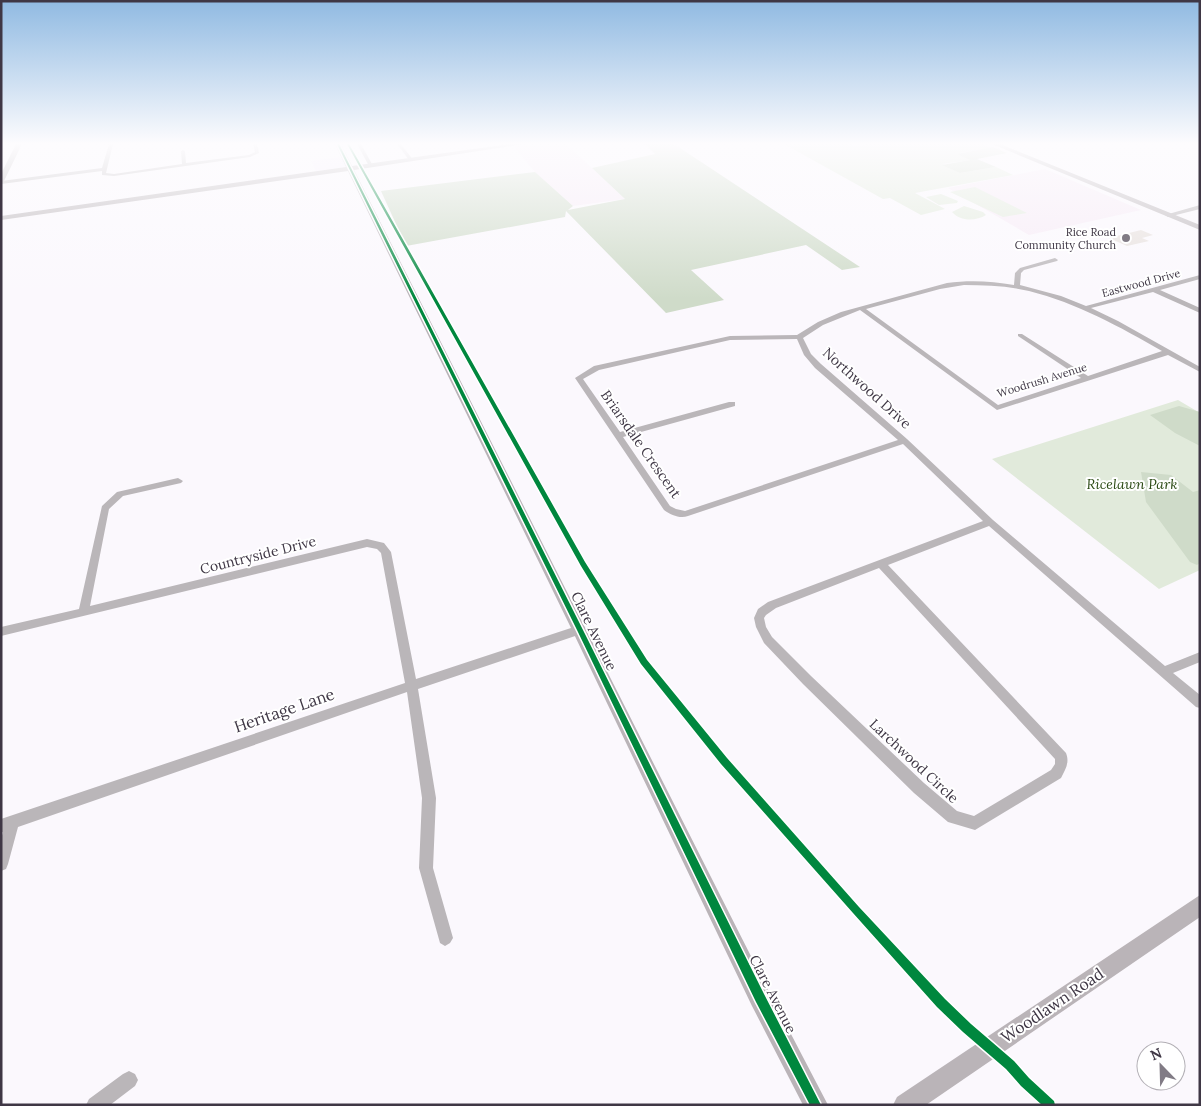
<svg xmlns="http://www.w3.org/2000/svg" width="1201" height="1106" font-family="Lora,serif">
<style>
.built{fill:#f7eefd}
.education{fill:#f7ebf6}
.green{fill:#e1eadb}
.forest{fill:#cfdbc9}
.building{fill:#e7e0dd}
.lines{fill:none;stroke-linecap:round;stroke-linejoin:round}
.street{fill:#bab6b9;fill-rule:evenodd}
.secondary{fill:#bab4b8;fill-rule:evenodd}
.cycleway-casing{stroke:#fff;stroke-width:3}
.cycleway{fill:#00873e;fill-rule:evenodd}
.poi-dot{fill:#817b85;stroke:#fff;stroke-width:2}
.labels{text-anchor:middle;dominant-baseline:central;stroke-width:4;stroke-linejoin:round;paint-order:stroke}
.far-poi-label{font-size:11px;fill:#3f3745;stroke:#fff;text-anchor:end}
.far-street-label{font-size:11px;fill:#3f3745;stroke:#fff}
.street-label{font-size:14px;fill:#3f3745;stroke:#fff}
.park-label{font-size:14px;font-style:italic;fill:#2c4b15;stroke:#fff}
.near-street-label{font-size:16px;fill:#3f3745;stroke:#fff}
</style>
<rect width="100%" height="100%" fill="#fbf8fd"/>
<path class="built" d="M341,157l6,10 -31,4 -5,-10z"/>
<path class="education" d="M540,144h26l59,55 -52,7 -38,-34 -21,-25z
M1045,169l96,41 -112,25 -81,-47z"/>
<path class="green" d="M784,144h66l5,2 15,-2h111l10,4 -32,5 12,7 -28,4 17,9 36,-6 17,8 -98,18 30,16 -24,6 -31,-17 -7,1z
M975,187l52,26 -24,4 -53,-25z
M941,194l17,7 -1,2 -18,2 -13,-8z
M964,206l19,6 3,3c-10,6 -25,7 -34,-3z
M1178,400l22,13v157l-41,19 -167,-130z"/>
<path class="forest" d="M645,144h29l186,123 -18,3 -36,-25 -115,25 33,30 -58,13 -100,-102 -1,6 -159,29 -25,-55 154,-19 38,34 -5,4 57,-11 -33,-31 63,-14z
M993,147l14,6 -30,6 19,8 -36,6 -18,-8 28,-5 -13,-6z
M1179,406l21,6v34l-25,-13 -25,-18z
M1141,472l30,3 22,17 7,-2v73l-3,2 -7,-3 -44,-60z"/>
<path class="building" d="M1141,230l12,5 -11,3 7,3 -22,5 -18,-8z"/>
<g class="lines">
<path class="street" d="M109,144h4l-7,29 8,1 68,-10 -1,-13 2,-1 2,1 1,12 63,-8 6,-3 -2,-8h4l2,9 -9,4 -136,19 -12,-1v-4l-101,13v-3l101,-13z
M357,144h4l12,22h-4z
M397,144h4l12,16h-4z
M1200,205v4l-32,8 -3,-2z
M1055,258l3,2 -1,1 -33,9 -3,3 -1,12 41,11 25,10 114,-31v4l-40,11 40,18v5l-47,-21 -62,16 27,13 82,46v5l-32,-17 -171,55 -137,-100 -37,15 -20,13 8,16 10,10 86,75 86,81 172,146 35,-14v10l-27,11 27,22v13l-4,-1 -207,-181 -101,39 178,188c4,10 -1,17 -5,25l-86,52 -27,-8 -34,-29 -111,-109 -39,-41 -8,-16 -2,-9 4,-9 10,-7 215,-81 -80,-77 -215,72c-8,3 -17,-1 -24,-6l-89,-132 19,-12 136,-30 67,-1 21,-13 23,-10 106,-29c22,-3 45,-2 67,2l1,-12 5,-5zM964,285c22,0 44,1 65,6 48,12 91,36 133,60l-74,25 -66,-42h-4v2l63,42 -83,27 -132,-96 74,-20zM797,339l7,16 11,13 83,72 -213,71 -9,-2 -6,-3 -47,-69 112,-31v-4h-6l-109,30 -37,-53 16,-9 131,-30zM879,568l176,191v5l-4,6 -77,46 -17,-5 -33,-28 -113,-107 -39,-39 -6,-10 -2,-9 2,-3 10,-7z
M178,478l5,3 -2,2 -58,13 -14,13 -19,97 277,-67 17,4 7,9 25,127 164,-54 4,2 2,3 -2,3 -166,56 18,109 -3,70 20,70 -3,5 -5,3 -5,-3 -21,-75 3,-70 -15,-106 -389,135 -10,37 -2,5 -5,2v-32l2,-7 -2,1v-14l404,-136 -24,-130 -4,-4 -10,-2 -366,89v-9l78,-18 23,-103 15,-14z
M129,1071l6,3 3,6 -3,6 -25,19h-24l3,-6 34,-25z"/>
<path class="secondary" d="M16,144h6l-18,37 -3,2v-9z
M335,144h6l11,22 157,-22h15l-170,26 414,820 60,115h-25l-51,-99 -180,-376 -224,-459 -347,49v-4l345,-49z
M992,144h8l200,81v5z
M1200,895v22l-274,188h-33l4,-8z"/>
<g class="cycleway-casing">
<path id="cycleway" d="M337,144h2l244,486 181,364 57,111h-11l-54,-103 -179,-372z
M347,144h2l236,418 62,98 80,98 132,149 86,92 26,25 43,37 15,17 25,23 1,4h-13l-21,-19 -15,-17 -43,-37 -26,-25 -84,-94 -132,-149 -80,-100 -60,-98z"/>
</g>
<use href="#cycleway" class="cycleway"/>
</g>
<linearGradient id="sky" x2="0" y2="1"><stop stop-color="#90bae2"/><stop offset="0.48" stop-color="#fdfcfe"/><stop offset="1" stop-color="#fdfcfe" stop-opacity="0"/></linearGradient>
<rect width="1201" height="299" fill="url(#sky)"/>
<circle class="poi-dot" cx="1126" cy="238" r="5"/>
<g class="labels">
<g class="far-poi-label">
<text x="1116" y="232">Rice Road<tspan x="1116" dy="13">Community Church</tspan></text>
</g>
<g class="far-street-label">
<text transform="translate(1141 283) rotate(-15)">Eastwood Drive</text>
<text transform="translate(1042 380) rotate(-17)">Woodrush Avenue</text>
</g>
<g class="street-label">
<text transform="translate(867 388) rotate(42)">Northwood Drive</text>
<text transform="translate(641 444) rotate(55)">Briarsdale Crescent</text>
<text transform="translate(258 555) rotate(-14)">Countryside Drive</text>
<text transform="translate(594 631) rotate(64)">Clare Avenue</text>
<text transform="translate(914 761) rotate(43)">Larchwood Circle</text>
<text transform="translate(773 994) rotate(63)">Clare Avenue</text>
</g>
<g class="park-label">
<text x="1132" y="484">Ricelawn Park</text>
</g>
<g class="near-street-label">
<text transform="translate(284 710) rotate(-19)">Heritage Lane</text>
<text transform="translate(1052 1005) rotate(-34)">Woodlawn Road</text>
</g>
</g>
<rect width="1201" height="1106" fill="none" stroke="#3f3745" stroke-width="5"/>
<g transform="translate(1161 1066) rotate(337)"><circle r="24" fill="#ffffff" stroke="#b2afb5"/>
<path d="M0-4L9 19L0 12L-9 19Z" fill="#817b85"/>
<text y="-8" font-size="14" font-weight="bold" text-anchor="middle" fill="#3f3745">N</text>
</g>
</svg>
